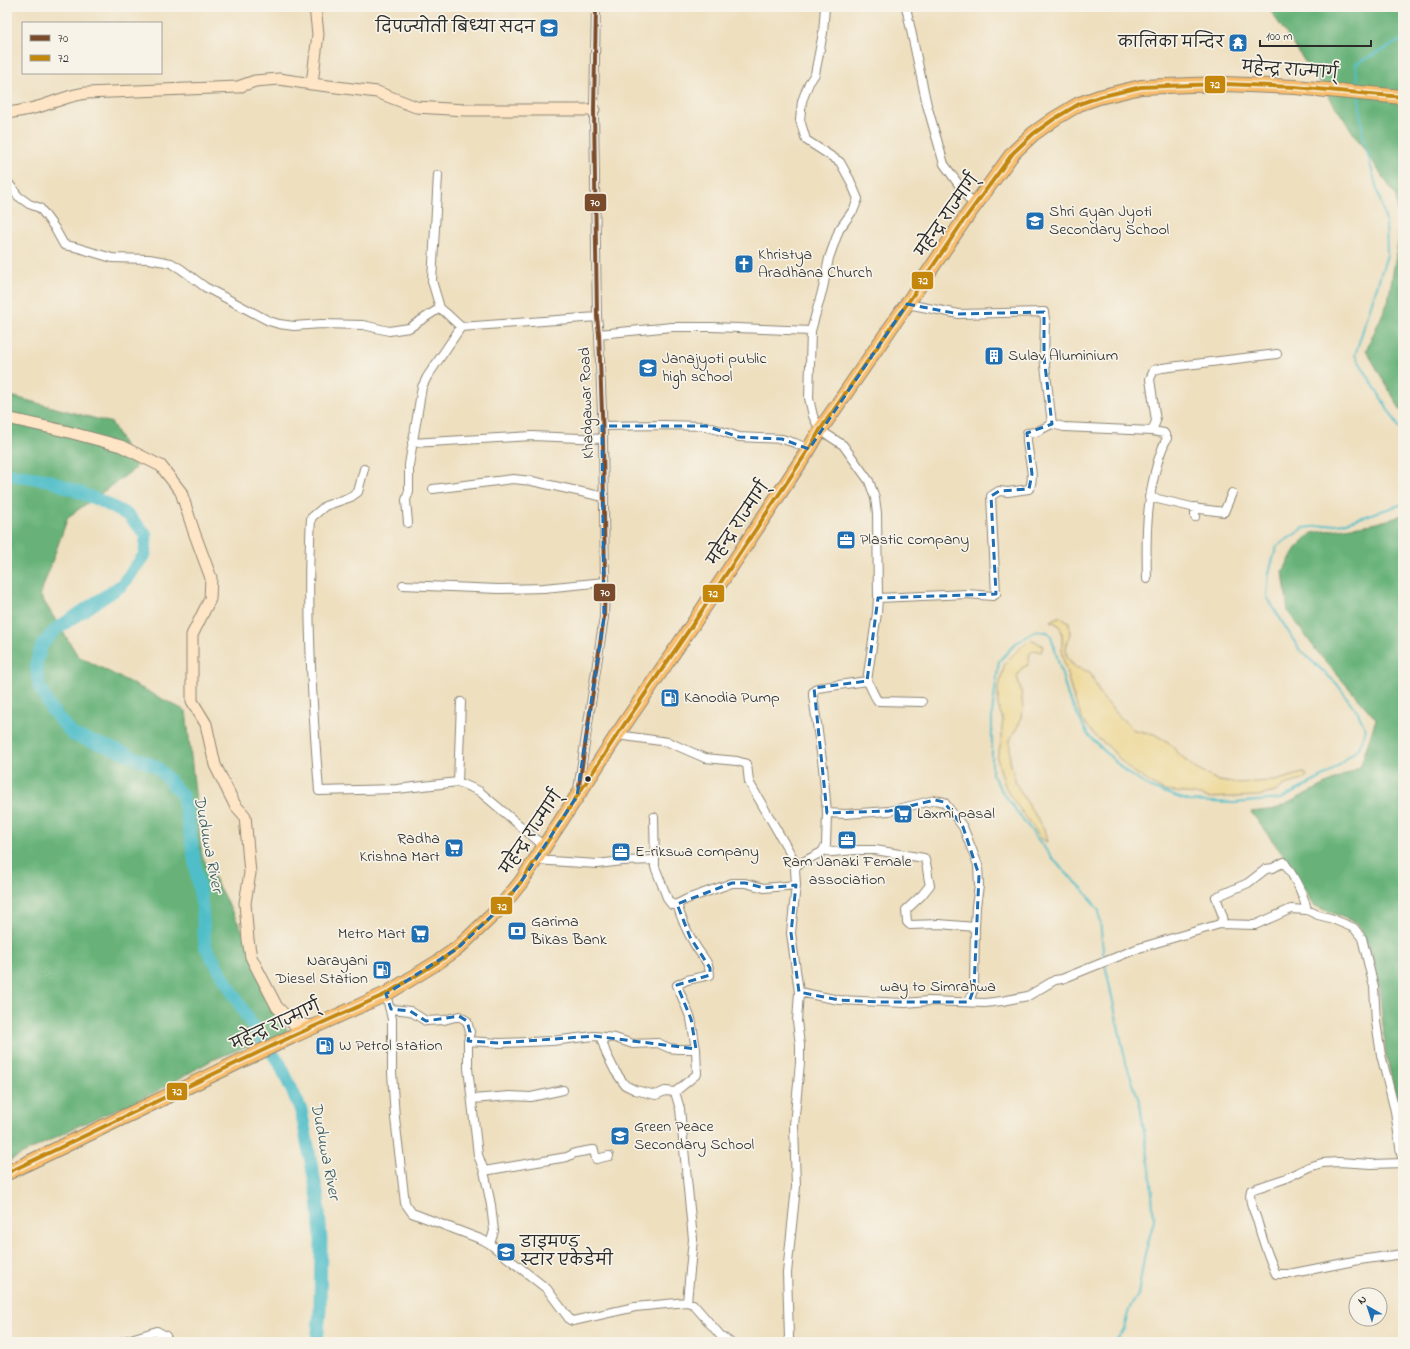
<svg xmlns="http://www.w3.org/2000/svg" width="1410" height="1349" font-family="'Indie Flower','Playpen Sans Deva',sans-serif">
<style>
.forest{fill:#68b279;stroke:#4a6e52}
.sand{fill:#eeda9e;stroke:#8c8264}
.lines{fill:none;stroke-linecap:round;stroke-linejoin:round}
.stream{stroke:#50bec9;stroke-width:2}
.river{stroke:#50bec9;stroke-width:13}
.street-casing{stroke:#8c8575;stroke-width:10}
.secondary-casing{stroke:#8c8575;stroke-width:13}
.highway-casing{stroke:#8c8575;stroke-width:16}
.street{stroke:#fff;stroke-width:8}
.secondary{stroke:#fde5c5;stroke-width:11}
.highway{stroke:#f9be6d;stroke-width:14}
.bus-1-casing{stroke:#f7f3e8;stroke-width:7}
.bus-2-casing{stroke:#f7f3e8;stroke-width:7}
.bus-1{stroke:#7a4b2a;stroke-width:4}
.bus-2{stroke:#c4870b;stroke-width:4}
.marked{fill:none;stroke:#1f6fb2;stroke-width:3;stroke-dasharray:8 5;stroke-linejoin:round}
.bus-dot{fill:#2b2b2b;stroke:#f7f3e8;stroke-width:1.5}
.labels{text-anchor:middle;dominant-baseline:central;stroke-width:3.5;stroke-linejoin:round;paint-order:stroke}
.poi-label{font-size:16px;fill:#2b2b2b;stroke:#f7f3e8;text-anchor:start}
.street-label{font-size:16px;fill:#2b2b2b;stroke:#f7f3e8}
.water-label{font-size:17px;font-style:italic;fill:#36575a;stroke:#f7f3e8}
.line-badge{stroke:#f7f3e8;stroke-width:1.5}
.badge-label{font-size:11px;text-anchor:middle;font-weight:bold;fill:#fff}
</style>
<rect width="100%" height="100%" fill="#f7f3e8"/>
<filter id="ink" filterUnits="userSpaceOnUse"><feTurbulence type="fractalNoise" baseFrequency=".025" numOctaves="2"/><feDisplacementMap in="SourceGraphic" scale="8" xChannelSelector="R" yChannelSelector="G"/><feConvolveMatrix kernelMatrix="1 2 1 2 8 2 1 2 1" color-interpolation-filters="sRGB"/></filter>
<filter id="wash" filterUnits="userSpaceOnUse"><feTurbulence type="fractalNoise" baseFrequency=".012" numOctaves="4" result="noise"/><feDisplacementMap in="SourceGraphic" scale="16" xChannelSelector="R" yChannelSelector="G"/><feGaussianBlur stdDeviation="0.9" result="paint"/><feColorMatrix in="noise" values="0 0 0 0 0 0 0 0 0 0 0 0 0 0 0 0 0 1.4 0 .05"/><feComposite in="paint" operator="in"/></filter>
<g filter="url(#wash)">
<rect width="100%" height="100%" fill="#eedfbf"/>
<path class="forest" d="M1268,7h135v407l-37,-64 22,-48 11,-65 -3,-41z
M7,395l105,28 24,45 -68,49 -28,78 38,61 108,55 16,145 53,98 35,83 -34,6 -44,17 -58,33 -78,34 -69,35z
M1403,514v613l-17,-72 -7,-68 -7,-33 -15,-31 -42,-17 -32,-51 -32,-43 25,-3 84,-42 16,-48 -57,-65 -31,-42 -5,-41 13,-23 16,-15 60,-9 23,-6z"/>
<path class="sand" d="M1058,617h3l8,5 1,12 -4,14 1,9 8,10 15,5 11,24 19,21 14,13 20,4 14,8 11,12 17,15 23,12 15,2 41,-2 28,-8 3,1 1,2 -5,4 -17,5 -10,7 -17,4 -49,2 -14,-4 -30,-3 -10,-5 -27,-18 -20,-22 -12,-9 -13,-16 -10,-25 -9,-33 -2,-13v-15l-1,-6 -4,-5 -6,-3z
M1033,640l10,6 -2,6 -6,-2 -5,3 -2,12 -6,3 -5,8 4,14 2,19 -4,15 -9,16v21l6,23 28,46 3,12 -5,-3 -31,-42 -6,-11 -8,-28 5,-20v-11l1,-7 -5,-14v-16l7,-27 22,-22z"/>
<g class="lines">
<path class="stream" d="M1358,87l-2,-23 47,-25
M1359,97l4,40 23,85 1,33 -32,100 48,79
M1104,960l-5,-49 -15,-21 -23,-22 -12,-14 -46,-61 -11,-19v-60l7,-53 17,-18 20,-12 11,1 4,4 17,60 20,39 39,38 24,15 38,13 45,2 47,-4 47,-25 31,-26 7,-18 -8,-17 -21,-29 -38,-35 -32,-52 2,-25 8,-26 27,-18 40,-5 59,-19
M1105,964l21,99 14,41 10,66 4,50 -10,38 -6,37 -9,14 -5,20 -9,13"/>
<path class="river" d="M7,474l41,6 51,20 29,15 18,20 -1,19 -23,31 -66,44 -14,16 -6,19 3,22 12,23 22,26 47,16 37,16 25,28 7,33 13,78 3,40 47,79 28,39 21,46 17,88 3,42 -1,70 -3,32"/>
</g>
</g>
<g filter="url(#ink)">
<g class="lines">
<g class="street-casing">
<path id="street" d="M906,7l21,98 17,59 30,42
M438,175l-6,106 8,27 6,5 15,14
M7,181l11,15 11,8 11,4 14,19 10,18 11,2 37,11 37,1 22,4 10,6 24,18 64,34 10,3 15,2 27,-2 42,1 26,6 20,-3 31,-20
M907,304l52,10 85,-2 1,8 -1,37 8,67
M599,334l73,-7h40l99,4
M602,426l61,-1 43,1 33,11 43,2 13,4 14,6
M1152,431l4,-10 -6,-42 4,-9 8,-2 115,-14
M412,443l120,-7 71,3
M364,469l-6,23 -7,5 -26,9 -14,12c-5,91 1,182 8,273l78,-2 61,-7 21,9 59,50 5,6
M433,489l80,-10 19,2 72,16
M1149,497l51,12 24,3 8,-19
M1195,517v-10
M408,523l-2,-23 3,-9v-26l13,-78 5,-10 34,-50 136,-10
M403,585l95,4 46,-1 61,-6
M878,598l89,-4 26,2 3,-2 -5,-98 8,-5 9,1 21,-3c8,-13 -4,-40 -2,-56l9,-1 16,-8 12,3 88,4 12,2 3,5c-6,11 -9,22 -12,34 -9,37 -9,69 -8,107
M867,681c5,7 6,14 11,20l44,1
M617,735l51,7 37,16 32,3 10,3 2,18 48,83
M458,782l3,-80
M578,790l26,-173 1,-35 -2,-143 -4,-105 -2,-17 -3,-207 2,-103
M827,813l18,1 44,-3 46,-11 9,2 19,25 15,38 1,21 -3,20 -1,21 -1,61 -5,14
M654,817l1,50 13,33 4,5 5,-1
M824,850l8,2 24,-2h19l49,8c4,7 3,18 6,27l-8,10 -16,15 1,12 3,3 29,-1 36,3
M535,860l62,4 26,-3 32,-1
M1220,924l35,1 36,-16 16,1
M799,992l40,8 66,3 23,-2 57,2 17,-2 26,-5 27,-16 7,-1 77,-31 81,-24 3,-7 -7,-20 32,-14 18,-14 7,-1 11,-6c11,16 19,30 23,48l11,5 12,3 24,10 8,10 12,49 2,35 5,33 14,56 6,43 2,7
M386,994l6,25v53l3,46 10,85 7,10 71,27 7,4 57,45 23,31 3,1 62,-14 52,-5 6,2 27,31 10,7
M391,1009l19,2 16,10 18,-1 15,-4 8,5 3,11 -2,9 32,2 52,-2 42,-5 21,2 18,6 25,-1 11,5 8,1h19
M601,1038l5,15 9,18 10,14 10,5 21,5 9,-4 10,1 5,17 13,130 -6,63
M468,1041v27l10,87 6,16 7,34 3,26 -4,13
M675,1092l22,-18 -1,-25 -5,-30 -14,-34 10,-5 23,-5c0,-13 -9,-19 -15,-30 -8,-13 -14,-27 -18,-41l10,-5 45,-16h13l19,5 32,-3
M472,1099l38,-3 21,1 32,-7
M1403,1163l-31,1 -34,-2 -16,1 -13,4 -25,12 -33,11c-3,11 3,20 6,30 5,19 11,36 19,54h13l70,-14 44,-6
M484,1171l83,-14 8,-4 17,-3h2l2,9 13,-3
M121,1342l36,-11 9,5 2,6
M787,1342l2,-5 -2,-64 9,-86 -2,-62 6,-62v-18l-3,-24 2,-29 -8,-59 5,-48 -1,-16 2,-4 25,-13 4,-7 1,-32 -4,-46 -10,-71v-4l4,-4 50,-7 10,-68 1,-15 -1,-85 -2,-15 -6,-17 -26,-36 -23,-15 -7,-14 -4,-18 2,-67 12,-43 6,-30 10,-28 15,-21 4,-10 -8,-19 -10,-18 -34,-22 -6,-20 2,-19 7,-18 6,-9 8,-41 2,-26"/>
</g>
<g class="secondary-casing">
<path id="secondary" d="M312,84l6,-50 -3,-27
M7,113c15,-2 31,-5 46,-11 13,-4 19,-7 33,-9l152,-6 17,-6 24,-2 33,5 65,8 39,15 49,3h129
M7,418l58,13 56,15 40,20 20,26 13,40 17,46 -1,21 -18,36v66l14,23 9,41 20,40 10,11 5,57 -5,30 3,37 3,17 26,50 17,17 21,2"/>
</g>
<g class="highway-casing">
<path id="highway" d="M7,1173l286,-137 93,-42 52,-32 20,-14 42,-40 21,-26 96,-147 74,-108 118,-178 11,-19 87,-126 57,-84 49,-67 20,-19 21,-15 25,-15 20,-7 42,-10 50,-2 34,-1 70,3 108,10"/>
</g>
<use href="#street" class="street"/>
<use href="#secondary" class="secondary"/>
<use href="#highway" class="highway"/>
<g class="bus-1-casing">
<path id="bus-1" d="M579,786l25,-169 1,-35 -2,-143 -4,-105 -2,-17 -3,-207 2,-103"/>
</g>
<g class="bus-2-casing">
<path id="bus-2" d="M7,1173l286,-137 93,-42 52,-32 20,-14 42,-40 21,-26 96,-147 74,-108 118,-178 11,-19 87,-126 57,-84 49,-67 20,-19 21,-15 25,-15 20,-7 42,-10 50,-2 34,-1 70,3 108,10"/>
</g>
<use href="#bus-1" class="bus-1"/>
<use href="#bus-2" class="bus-2"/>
</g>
</g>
<path class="marked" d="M907,304l52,10 85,-2v45l8,67 -25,9 5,41 -3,15 -30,2 -8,5 5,98 -118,4 -11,83 -53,7 13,125 62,-2 46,-11 9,2 19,25 16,48 -5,113 -5,14h-89l-41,-2 -40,-8 -8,-59 5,-48 -32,3 -19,-5h-13l-55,21 13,33 20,31v7l-33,10 14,34 5,30 -102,-13 -94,7 -32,-2 2,-9 -3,-11 -8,-5 -33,5 -16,-10 -19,-2 -5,-15 72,-46 42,-40 21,-26 56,-86 27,-179 -2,-191h104l33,11 43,2 27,10z"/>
<defs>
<g id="school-square" transform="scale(1)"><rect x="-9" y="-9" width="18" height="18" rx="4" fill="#1f6fb2" stroke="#f7f3e8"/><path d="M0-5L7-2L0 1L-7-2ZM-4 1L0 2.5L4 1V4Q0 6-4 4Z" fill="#fff"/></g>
<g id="temple-square" transform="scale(1)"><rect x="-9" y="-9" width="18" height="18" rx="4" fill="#1f6fb2" stroke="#f7f3e8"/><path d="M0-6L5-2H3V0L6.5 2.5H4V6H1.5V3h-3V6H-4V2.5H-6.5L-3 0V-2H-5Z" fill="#fff"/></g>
<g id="university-square" transform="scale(1)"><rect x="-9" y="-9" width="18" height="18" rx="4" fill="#1f6fb2" stroke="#f7f3e8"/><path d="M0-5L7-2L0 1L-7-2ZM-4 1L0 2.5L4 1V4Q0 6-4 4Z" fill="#fff"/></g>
<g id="church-square" transform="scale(1)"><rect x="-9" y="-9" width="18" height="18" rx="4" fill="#1f6fb2" stroke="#f7f3e8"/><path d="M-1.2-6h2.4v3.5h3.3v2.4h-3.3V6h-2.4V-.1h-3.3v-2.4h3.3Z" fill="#fff"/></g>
<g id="building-square" transform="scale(1)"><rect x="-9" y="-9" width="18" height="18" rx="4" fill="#1f6fb2" stroke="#f7f3e8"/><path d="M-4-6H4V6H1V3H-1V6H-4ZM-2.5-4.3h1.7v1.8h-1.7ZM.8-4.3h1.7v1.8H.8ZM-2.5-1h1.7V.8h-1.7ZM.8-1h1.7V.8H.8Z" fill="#fff"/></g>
<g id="office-square" transform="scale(1)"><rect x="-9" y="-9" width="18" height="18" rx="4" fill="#1f6fb2" stroke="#f7f3e8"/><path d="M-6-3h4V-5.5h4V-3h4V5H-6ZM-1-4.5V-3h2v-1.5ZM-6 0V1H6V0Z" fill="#fff"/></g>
<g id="fuel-square" transform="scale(1)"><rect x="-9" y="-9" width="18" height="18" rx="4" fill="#1f6fb2" stroke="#f7f3e8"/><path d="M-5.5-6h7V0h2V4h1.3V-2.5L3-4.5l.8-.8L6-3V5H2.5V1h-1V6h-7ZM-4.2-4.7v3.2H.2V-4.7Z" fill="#fff"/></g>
<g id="supermarket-square" transform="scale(1)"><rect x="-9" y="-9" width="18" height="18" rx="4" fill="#1f6fb2" stroke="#f7f3e8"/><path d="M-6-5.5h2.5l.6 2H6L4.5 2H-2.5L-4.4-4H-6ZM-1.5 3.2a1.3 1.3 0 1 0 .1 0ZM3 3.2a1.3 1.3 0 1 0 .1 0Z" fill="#fff"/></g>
<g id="bank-square" transform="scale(1)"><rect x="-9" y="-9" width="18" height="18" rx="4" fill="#1f6fb2" stroke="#f7f3e8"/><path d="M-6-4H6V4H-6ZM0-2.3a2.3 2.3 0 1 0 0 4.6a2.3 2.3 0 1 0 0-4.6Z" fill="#fff"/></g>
</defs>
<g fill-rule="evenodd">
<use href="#school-square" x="549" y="28"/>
<use href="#temple-square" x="1238" y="43"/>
<use href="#university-square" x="1035" y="221"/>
<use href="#church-square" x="744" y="264"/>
<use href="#building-square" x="994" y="356"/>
<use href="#school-square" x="648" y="368"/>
<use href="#office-square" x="846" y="540"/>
<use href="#fuel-square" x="670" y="698"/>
<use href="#supermarket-square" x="903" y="814"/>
<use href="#office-square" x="847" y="840"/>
<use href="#supermarket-square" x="454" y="848"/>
<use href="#office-square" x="621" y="852"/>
<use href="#bank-square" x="517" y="931"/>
<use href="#supermarket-square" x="420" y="934"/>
<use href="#fuel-square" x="382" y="970"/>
<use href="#fuel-square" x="325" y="1046"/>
<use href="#school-square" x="620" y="1136"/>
<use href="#school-square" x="506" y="1252"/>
</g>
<circle class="bus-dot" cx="588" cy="779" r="3.5"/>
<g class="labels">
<g class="poi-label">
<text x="535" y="28" text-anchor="end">दिपज्योती बिध्या सदन</text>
<text x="1224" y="43" text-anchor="end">कालिका मन्दिर</text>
<text x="1049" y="212">Shri Gyan Jyoti<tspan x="1049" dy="18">Secondary School</tspan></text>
<text x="758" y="255">Khristya<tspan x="758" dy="18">Aradhana Church</tspan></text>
<text x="1008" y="356">Sulav Aluminium</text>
<text x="662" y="359">Janajyoti public<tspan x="662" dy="18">high school</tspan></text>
<text x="860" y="540">Plastic company</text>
<text x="684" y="698">Kanodia Pump</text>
<text x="917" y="814">Laxmi pasal</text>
<text x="440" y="839" text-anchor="end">Radha<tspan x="440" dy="18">Krishna Mart</tspan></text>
<text x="635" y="852">E-rikswa company</text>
<text x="847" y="862" text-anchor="middle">Ram Janaki Female<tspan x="847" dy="18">association</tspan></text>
<text x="531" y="922">Garima<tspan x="531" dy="18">Bikas Bank</tspan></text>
<text x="406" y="934" text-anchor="end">Metro Mart</text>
<text x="368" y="961" text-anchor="end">Narayani<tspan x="368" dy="18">Diesel Station</tspan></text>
<text x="339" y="1046">W Petrol station</text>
<text x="634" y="1127">Green Peace<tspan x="634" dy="18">Secondary School</tspan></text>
<text x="520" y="1243">डाइमण्ड<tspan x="520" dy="18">स्टार एकेडेमी</tspan></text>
</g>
<g class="street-label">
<text transform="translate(1290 71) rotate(4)">महेन्द्र राज्मार्ग्</text>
<text transform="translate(948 216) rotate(-55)">महेन्द्र राज्मार्ग्</text>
<text transform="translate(587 403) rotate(-92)">Khadgawar Road</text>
<text transform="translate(739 524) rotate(-56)">महेन्द्र राज्मार्ग्</text>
<text transform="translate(532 833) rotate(-56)">महेन्द्र राज्मार्ग्</text>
<text x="938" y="987">way to Simrahwa</text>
<text transform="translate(276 1026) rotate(-25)">महेन्द्र राज्मार्ग्</text>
</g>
<g class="water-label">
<text transform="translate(208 844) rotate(79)">Duduwa River</text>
<text transform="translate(325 1151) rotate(79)">Duduwa River</text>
</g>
</g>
<g class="line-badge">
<rect x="1204" y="75" width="22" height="19" rx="4" fill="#c4870b"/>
<rect x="584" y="193" width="23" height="19" rx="4" fill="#7a4b2a"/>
<rect x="911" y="271" width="23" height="19" rx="4" fill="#c4870b"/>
<rect x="593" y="583" width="23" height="19" rx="4" fill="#7a4b2a"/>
<rect x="702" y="584" width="23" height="19" rx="4" fill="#c4870b"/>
<rect x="490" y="896" width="23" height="19" rx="4" fill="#c4870b"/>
<rect x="166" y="1082" width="22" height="19" rx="4" fill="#c4870b"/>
</g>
<g class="badge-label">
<text x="1215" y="88">72</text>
<text x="595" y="206">70</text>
<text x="923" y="284">72</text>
<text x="605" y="596">70</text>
<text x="713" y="597">72</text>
<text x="502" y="910">72</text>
<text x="177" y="1095">72</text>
</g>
<rect width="1410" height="1349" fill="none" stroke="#f7f3e8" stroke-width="24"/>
<rect x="22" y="22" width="140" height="52" fill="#f7f3e8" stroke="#a5a39c"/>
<rect x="30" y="35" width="20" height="6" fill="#7a4b2a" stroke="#a5a39c"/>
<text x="58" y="42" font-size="12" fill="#2b2b2b">70</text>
<rect x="30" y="55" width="20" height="6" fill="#c4870b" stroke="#a5a39c"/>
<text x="58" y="62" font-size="12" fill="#2b2b2b">72</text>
<g transform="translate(1368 1307) rotate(321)"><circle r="19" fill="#f7f3e8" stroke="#a5a39c"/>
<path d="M0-3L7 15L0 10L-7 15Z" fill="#1f6fb2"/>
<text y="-6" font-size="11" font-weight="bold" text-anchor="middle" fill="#2b2b2b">N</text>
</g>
<path d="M1260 40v6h111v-6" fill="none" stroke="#2b2b2b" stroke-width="2"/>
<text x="1266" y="40" font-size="12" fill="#2b2b2b" stroke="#f7f3e8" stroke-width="3" paint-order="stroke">100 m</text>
</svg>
